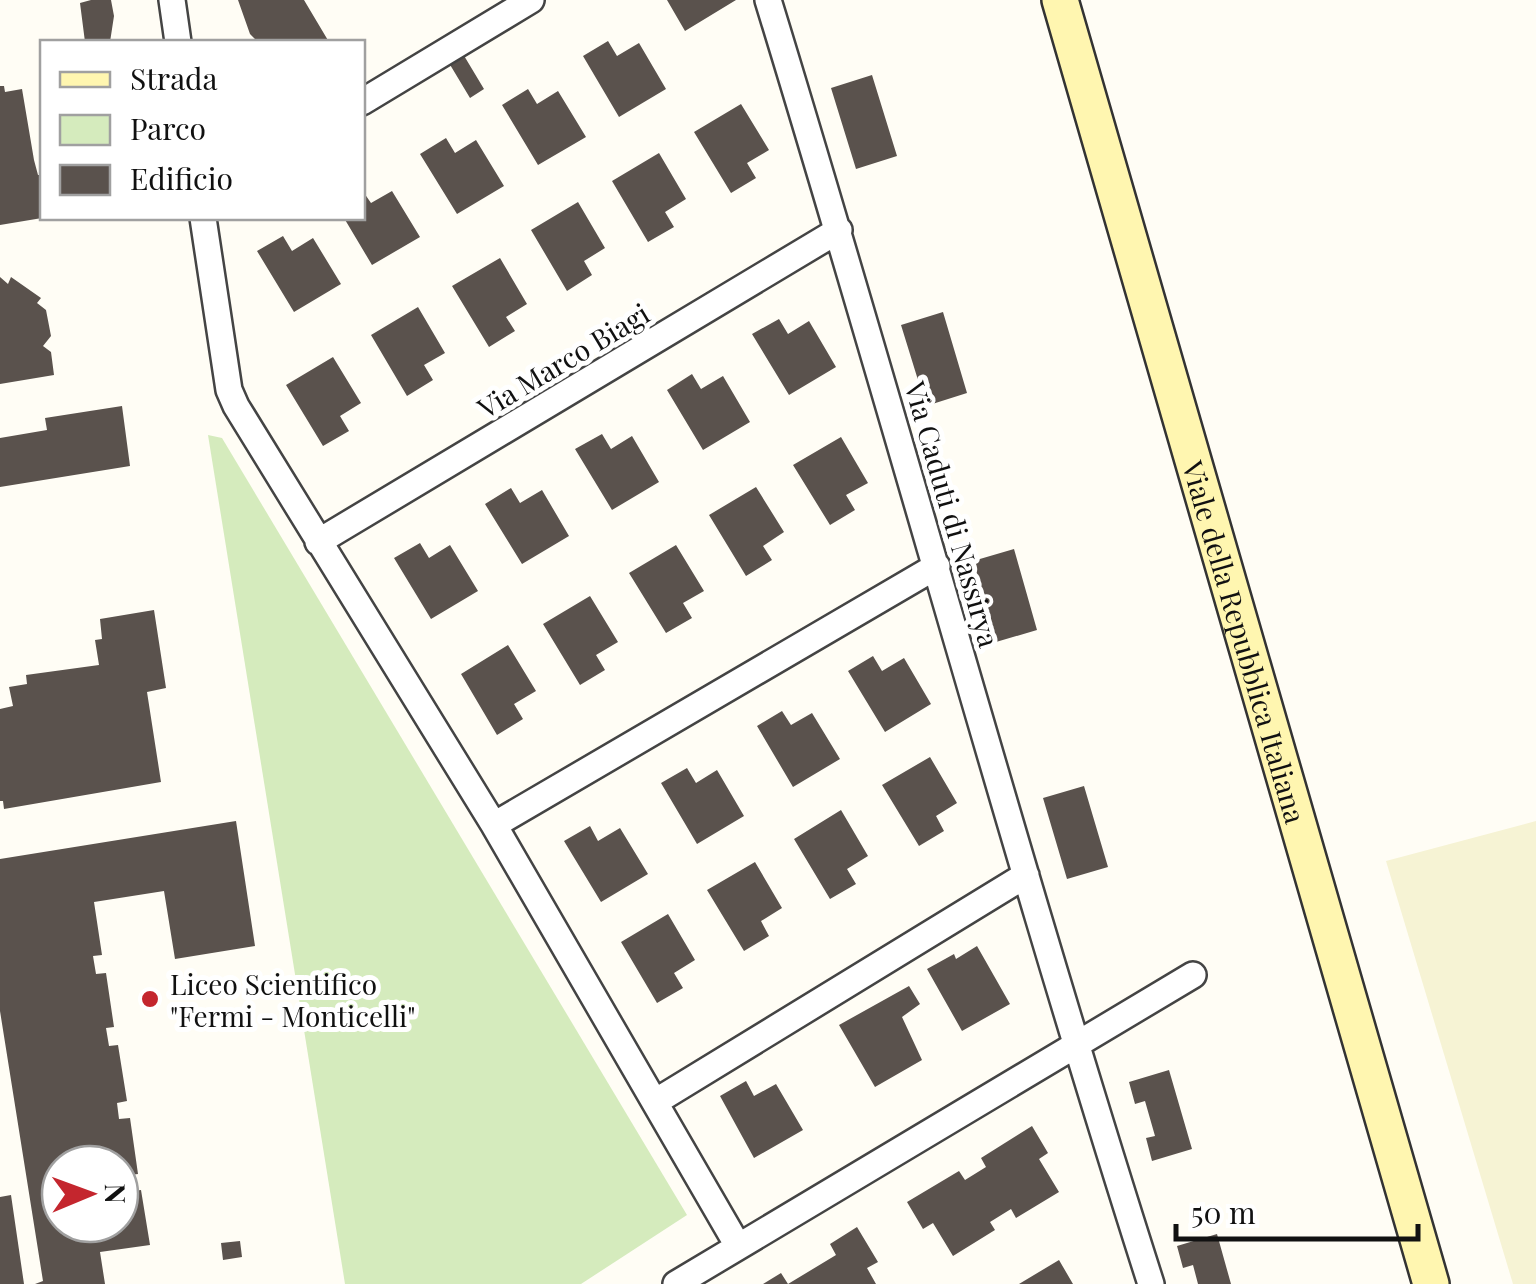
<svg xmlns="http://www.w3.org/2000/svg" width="1536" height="1284" font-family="'Playfair Display',serif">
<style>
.farmland{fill:#f6f3d4}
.green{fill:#d5ebbd}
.building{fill:#5a524d;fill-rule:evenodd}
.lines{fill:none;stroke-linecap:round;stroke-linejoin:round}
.street-casing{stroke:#444;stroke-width:30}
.secondary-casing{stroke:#333;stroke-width:40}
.street{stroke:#fff;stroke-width:25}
.secondary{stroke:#fff6b0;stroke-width:35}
.poi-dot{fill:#c4262e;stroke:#fff;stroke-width:4}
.labels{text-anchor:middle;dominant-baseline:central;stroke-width:10;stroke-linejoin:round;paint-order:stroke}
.street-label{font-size:28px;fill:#111;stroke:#fff}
.poi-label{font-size:28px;fill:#111;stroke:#fff;text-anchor:start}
</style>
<rect width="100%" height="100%" fill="#fffdf5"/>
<path class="farmland" d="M1536,821v463h-23l-127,-423z"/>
<path class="green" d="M208,435l14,3 465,777 -106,69h-236z"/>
<path class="building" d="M91,0h20l3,16 -4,26h-25l-5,-39z
M238,0h66l25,42h-71l-8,-8z
M667,0h69l-51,31z
M608,41l9,15 22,-13 27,46 -47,28 -36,-61z
M463,54l21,35 -14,9 -21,-35z
M872,75l25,81 -41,13 -25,-81z
M0,86h4l1,6 17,-3 12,71 4,15h4v43l-42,7z
M528,89l9,15 21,-13 28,46 -48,28 -36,-60z
M741,104l28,46 -22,13 9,15 -25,15 -37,-61z
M446,138l9,15 21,-13 28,46 -47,28 -37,-60z
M659,153l27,46 -21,13 9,15 -26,15 -36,-61z
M362,190l9,13 21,-12 28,46 -48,28 -28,-47h18z
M578,202l27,46 -21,13 8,14 -25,16 -36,-61z
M283,236l9,15 21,-13 28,46 -47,28 -37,-61z
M500,258l27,46 -21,13 9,14 -26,16 -37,-61z
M0,277l8,7 3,-7 30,21 -4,5 9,7 5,26 -8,10 8,6 3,23 -54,9z
M418,307l27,46 -21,12 9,15 -26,16 -36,-61z
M943,312l24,81 -41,13 -25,-81z
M779,319l9,15 21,-13 27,46 -47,28 -37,-61z
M333,357l28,46 -21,13 9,15 -26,15 -37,-61z
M692,374l9,15 22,-13 27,46 -47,28 -36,-60z
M122,406l8,60 -130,21v-49l47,-8 -2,-12z
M602,434l9,15 21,-13 27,46 -47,28 -37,-61z
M841,437l27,46 -22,12 9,15 -25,15 -37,-60z
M756,487l28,45 -21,14 9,14 -26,16 -37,-61z
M511,488l9,15 22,-13 27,46 -47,28 -37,-60z
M420,543l9,15 21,-13 28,46 -47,28 -37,-61z
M676,545l28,46 -21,12 9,15 -26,15 -37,-60z
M1014,549l23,81 -41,12 -23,-81z
M590,596l28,46 -22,13 9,15 -25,15 -37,-61z
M154,610l12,78 -19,4 14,90 -157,27 -1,-8h-3v-92l13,-3 -4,-19 18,-3 -1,-9 73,-10 -4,-25 7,-1 -2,-20z
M508,645l28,46 -22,13 9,15 -26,16 -36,-61z
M873,656l9,15 22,-13 27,46 -46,28 -37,-61z
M782,711l9,14 21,-12 28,46 -47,28 -36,-61z
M930,757l27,46 -21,13 8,15 -25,15 -37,-61z
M687,768l9,15 21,-13 27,46 -47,28 -36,-61z
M1084,786l24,81 -41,12 -24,-81z
M841,810l27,46 -21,13 9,15 -26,15 -36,-60z
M236,821l19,125 -80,13 -11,-68 -70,11 8,53 -9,1 3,18 10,-1 8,54 -8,1 3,18 9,-1 9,56 -10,2 2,16 11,-1 8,56 -8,1 3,16 8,-1 9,55 -50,7 5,32h-70l8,-3 -43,-270v-152zM60,1164h60v60h-60z
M590,826l8,15 22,-13 28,46 -47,28 -37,-61z
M755,862l27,46 -21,13 8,15 -25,15 -37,-61z
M668,914l27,46 -21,13 9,15 -26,15 -36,-61z
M977,946l33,58 -48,27 -35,-62 27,-15 2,5z
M909,986l11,18 -18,13 20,43 -47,27 -36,-62z
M1169,1070l23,79 -40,12 -6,-23 9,-2 -10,-35 -10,3 -6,-22z
M746,1081l8,15 22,-12 27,46 -49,28 -34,-62z
M1032,1126l16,27 -9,6 20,33 -43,26 -5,-9 -21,13 5,8 -42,26 -20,-33 -10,6 -16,-27 52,-31 6,9 21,-13 -5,-9z
M11,1195l13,89h-24v-87z
M857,1227l21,35 -11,6 9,16h-113l18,-11 7,11 48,-29 -6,-11z
M1217,1234l14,50h-33l-5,-19 -10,3 -6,-22z
M240,1241l2,16 -19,3 -2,-17z
M1059,1260l14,24h-54z"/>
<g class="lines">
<g class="street-casing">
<path id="street" d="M172,0l6,42
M768,0c131,427 247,859 383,1284
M362,102l169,-102
M203,218l26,172 7,16 258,419 244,421
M318,542l521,-312
M494,825l443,-259
M655,1102l371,-227
M676,1284l517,-309"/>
</g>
<g class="secondary-casing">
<g id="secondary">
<path id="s1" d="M1060,0l371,1284"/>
</g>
</g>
<use href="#street" class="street"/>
<use href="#secondary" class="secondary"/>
</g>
<circle class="poi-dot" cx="150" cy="999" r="10"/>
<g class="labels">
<g class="street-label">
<text transform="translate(563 360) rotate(-31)">Via Marco Biagi</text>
<text transform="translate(953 514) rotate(74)">Via Caduti di Nassirya</text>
<text stroke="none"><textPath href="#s1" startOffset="668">Viale della Repubblica Italiana</textPath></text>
</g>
<g class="poi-label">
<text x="170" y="983">Liceo Scientifico<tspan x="170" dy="32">"Fermi - Monticelli"</tspan></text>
</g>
</g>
<rect x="40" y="40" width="325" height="180" fill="#ffffff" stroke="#a0a0a0" stroke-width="2.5"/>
<rect x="60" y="72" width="50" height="15" fill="#fff6b0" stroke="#a0a0a0" stroke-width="2.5"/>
<text x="130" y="90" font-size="30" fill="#111111">Strada</text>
<rect x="60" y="115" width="50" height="30" fill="#d5ebbd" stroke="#a0a0a0" stroke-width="2.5"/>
<text x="130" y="140" font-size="30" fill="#111111">Parco</text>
<rect x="60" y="165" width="50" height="30" fill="#5a524d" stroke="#a0a0a0" stroke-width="2.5"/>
<text x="130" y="190" font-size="30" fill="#111111">Edificio</text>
<g transform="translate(90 1194) rotate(89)"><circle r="48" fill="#ffffff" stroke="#a0a0a0" stroke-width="2.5"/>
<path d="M0-8L18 38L0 25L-18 38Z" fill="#c4262e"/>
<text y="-15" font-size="28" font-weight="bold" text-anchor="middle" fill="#111111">N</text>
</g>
<path d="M1176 1224v15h242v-15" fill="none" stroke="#111111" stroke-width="5"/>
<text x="1191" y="1224" font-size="30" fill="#111111" stroke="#ffffff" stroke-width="8" paint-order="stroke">50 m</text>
</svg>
